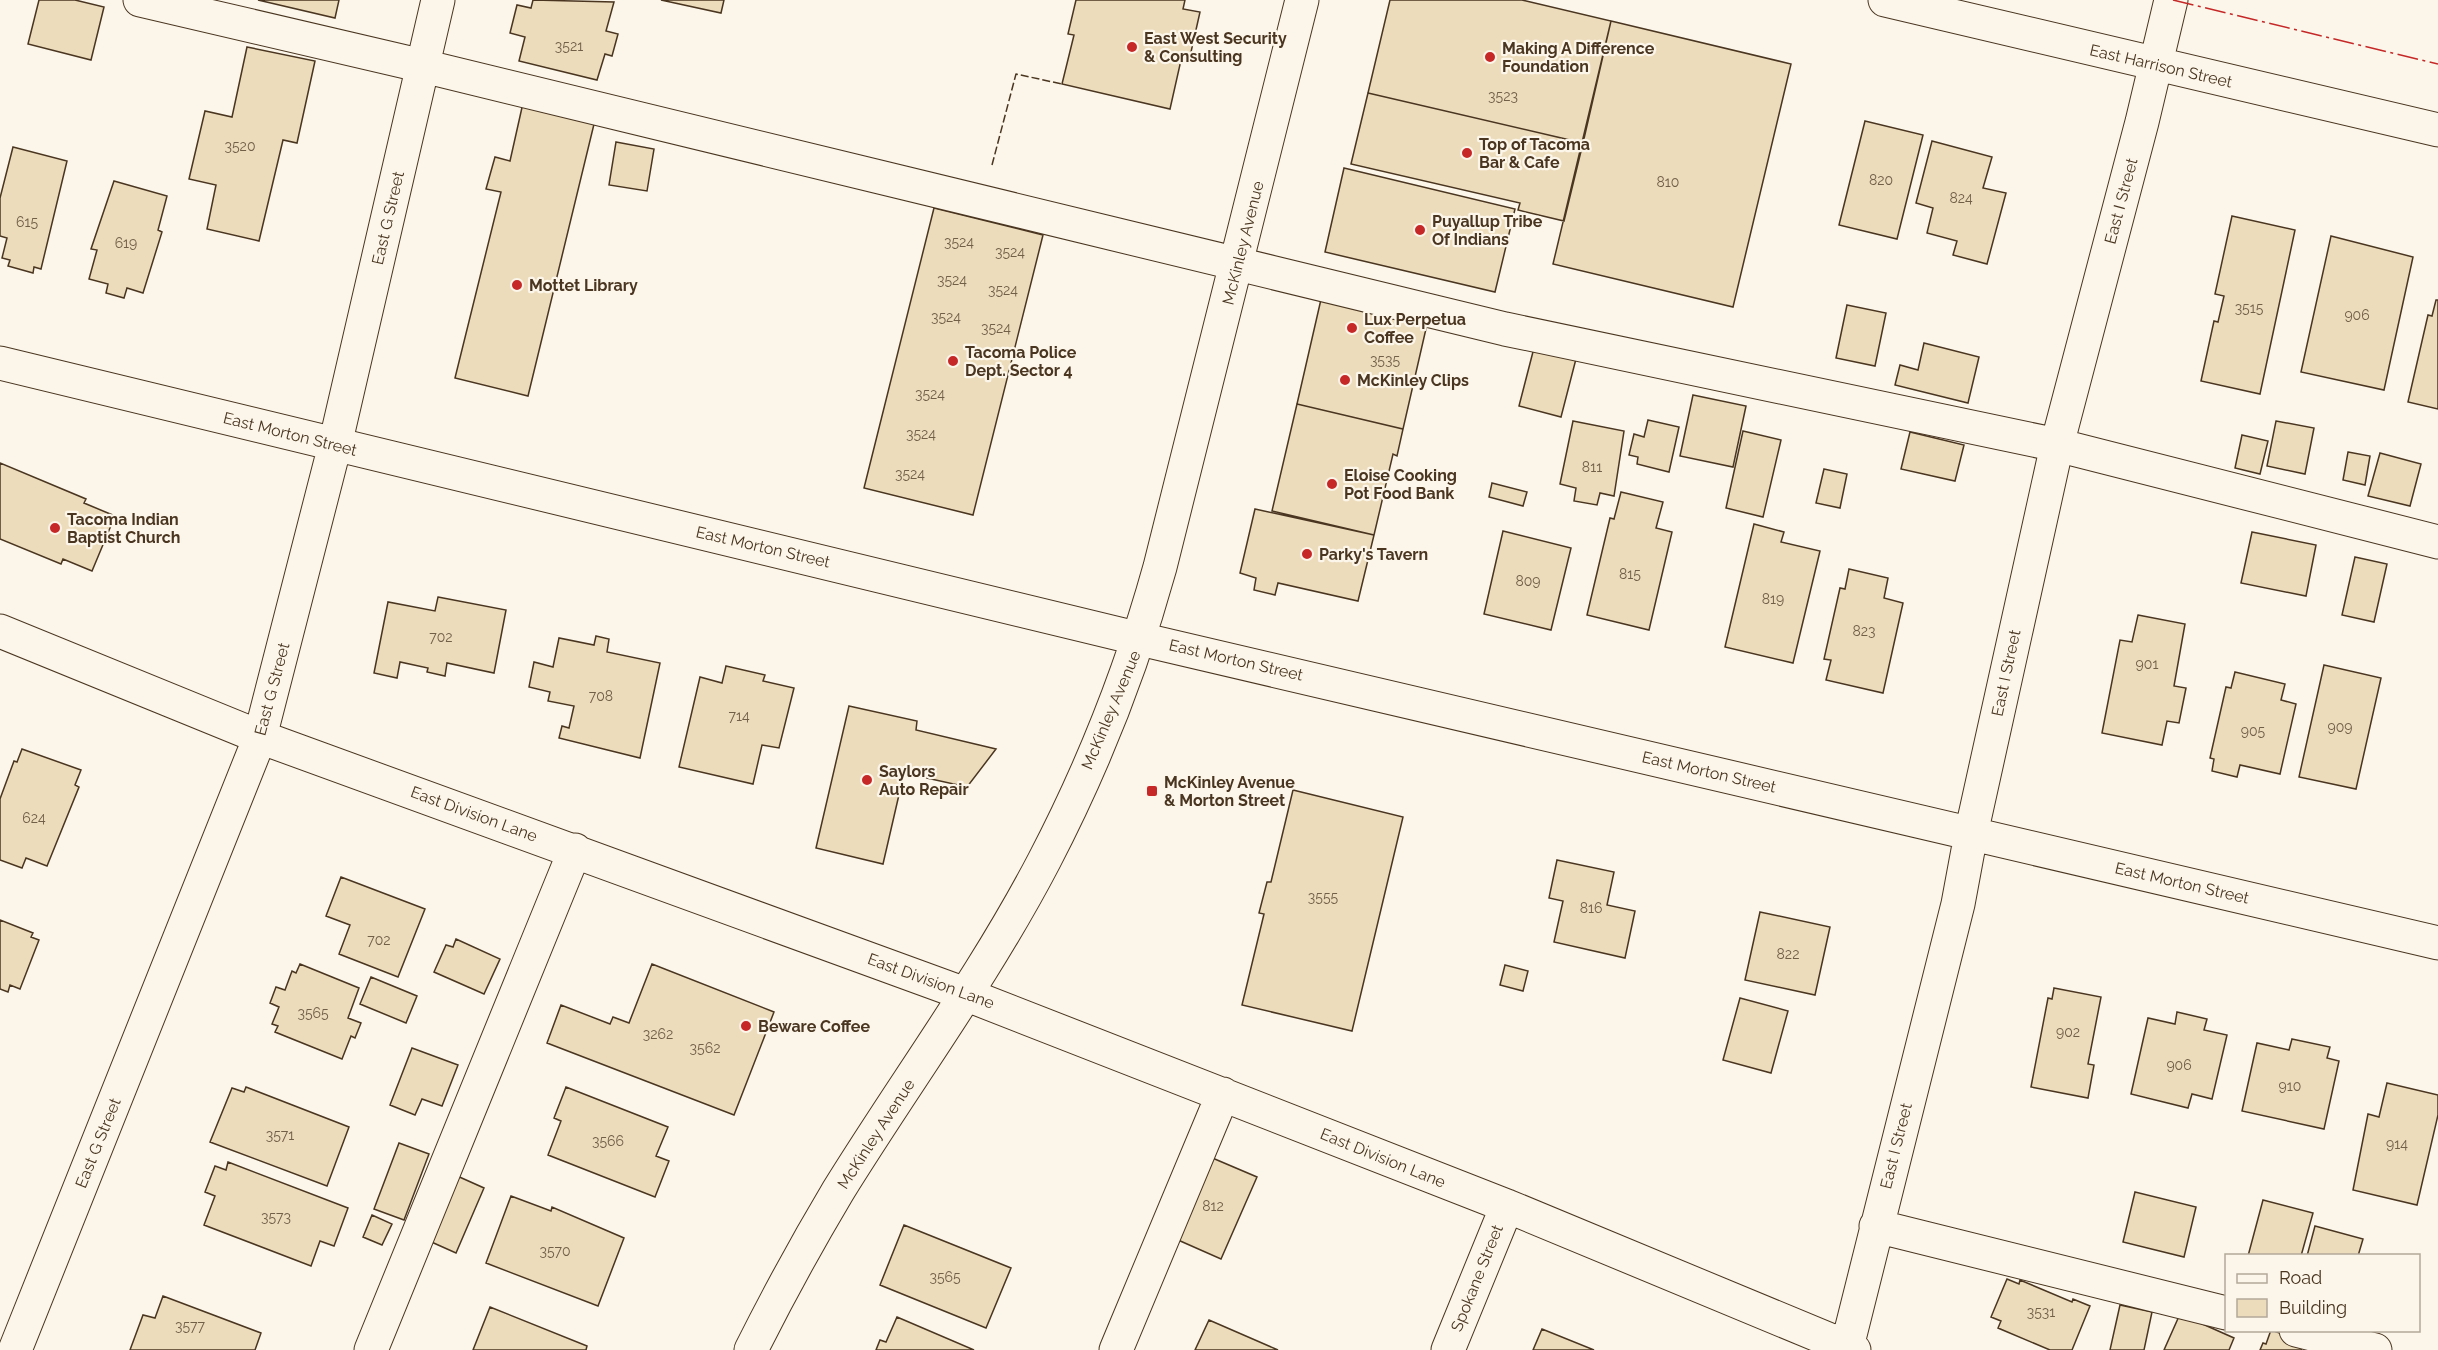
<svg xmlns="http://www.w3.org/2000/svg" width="2438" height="1350" font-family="Raleway,sans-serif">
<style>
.building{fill:#ecdcbc;stroke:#4a3520;stroke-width:1.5}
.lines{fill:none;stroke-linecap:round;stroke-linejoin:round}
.minor-casing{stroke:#4a3520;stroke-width:35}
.minor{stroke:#fbf6e9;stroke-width:33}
.fence{stroke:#4a3520;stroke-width:1.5;stroke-dasharray:8 3;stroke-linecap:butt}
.power{stroke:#c62828;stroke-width:1.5;stroke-dasharray:21 4.5 3 4.5;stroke-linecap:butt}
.poi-dot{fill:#c62828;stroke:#fbf6e9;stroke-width:2}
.labels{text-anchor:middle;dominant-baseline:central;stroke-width:4.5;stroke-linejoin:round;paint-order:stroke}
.number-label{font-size:14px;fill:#725f47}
.poi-label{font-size:16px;font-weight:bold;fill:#4a3520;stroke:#fbf6e9;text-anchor:start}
.street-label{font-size:16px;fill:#4a3520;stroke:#fbf6e9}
</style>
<rect width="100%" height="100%" fill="#fbf6e9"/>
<path class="building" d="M39,0h36l29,7 -13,53 -63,-16z
M258,0h81l-4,18z
M533,0l81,2 -8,29 12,3 -6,22 -7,-2 -8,26 -78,-19 6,-24 -15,-4 7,-28 14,3z
M661,0h63l-3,13z
M1076,0h109l-2,9 17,3 -11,49 -8,-1 -11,49 -108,-25 12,-49 -6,-1z
M1390,0h132l89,21 -28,122 -215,-50z
M1611,21l180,43 -58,243 -180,-43z
M247,47l68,14 -18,82 -14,-3 -24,101 -52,-12 9,-44 -27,-6 16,-68 27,6z
M1368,93l215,50 -19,78 -46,-11 2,-7 -169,-39z
M523,103l72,17 -67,276 -73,-18 46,-186 -15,-3 9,-32 15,4z
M1865,121l58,14 -26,104 -58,-14z
M1932,141l60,16 -9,31 23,5 -19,71 -34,-9 4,-14 -30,-8 6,-25 -17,-5z
M616,142l38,7 -7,42 -38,-6z
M13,147l54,14 -26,108 -7,-2 -1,6 -25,-7 2,-6 -8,-2 5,-20 -7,-2v-38z
M1344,168l171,41 -20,83 -170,-40z
M114,181l53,15 -9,34 4,2 -19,61 -16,-5 -3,10 -18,-5 2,-9 -19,-5 8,-29 -6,-1z
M934,208l109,27 -70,280 -109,-27z
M2232,216l63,14 -35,164 -59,-13 13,-60 4,1 6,-26 -9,-2z
M2331,236l82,21 -29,133 -83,-18z
M1322,295l106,25 -25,109 -106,-25z
M2436,300h2v109l-30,-7 20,-87 4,1z
M1847,305l39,8 -11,53 -39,-8z
M1924,343l55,14 -11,46 -73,-18 5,-20 18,5z
M1535,344l42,11 -16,62 -42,-11z
M1693,395l53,11 -13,61 -53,-11z
M1297,404l106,25 -6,27 -4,-2 -19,81 -102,-24z
M1648,420l31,7 -10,45 -32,-8 1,-7 -9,-2 5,-21 10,3z
M1573,421l51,10 -10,65 -14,-3 -3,12 -23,-4 2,-13 -16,-4z
M2276,421l38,7 -9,46 -38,-8z
M1743,431l38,9 -18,77 -37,-9z
M1910,432l54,13 -9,36 -54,-12z
M2242,435l26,6 -8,33 -25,-6z
M2348,452l22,4 -5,29 -22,-5z
M2380,453l41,11 -11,42 -42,-10z
M0,463l86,36 -2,4 31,13 -23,55 -29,-12 -2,5 -61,-25z
M1824,469l23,5 -7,34 -24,-5z
M1492,483l35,9 -4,14 -34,-9z
M1621,492l42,10 -7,26 16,4 -23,98 -62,-15 23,-97 4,1z
M1255,509l119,26 -16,66 -80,-18 -3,12 -21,-5 2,-12 -16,-5z
M1754,524l30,8 -3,10 39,9 -27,112 -68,-16z
M1503,531l68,17 -20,82 -67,-16z
M2252,532l64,13 -10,51 -65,-13z
M2355,557l32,7 -13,58 -32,-7z
M1849,569l39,9 -4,20 19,5 -20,90 -57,-13 5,-20 -7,-1 16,-71 5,1z
M438,597l68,13 -12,63 -47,-10 -2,13 -18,-4 1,-4 -28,-6 -3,16 -23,-5 14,-71 47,9z
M2138,615l47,9 -11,62 12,2 -7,35 -12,-2 -5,24 -60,-12 18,-93 12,2z
M596,636l13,3 -2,13 53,11 -20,95 -81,-20 3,-12 7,2 5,-22 -26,-5 2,-9 -21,-5 5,-25 19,5 6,-29 35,7z
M2324,665l57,13 -25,111 -57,-12z
M726,666l39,9 -2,6 31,7 -15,60 -17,-3 -9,39 -74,-17 21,-90 22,6z
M2235,672l50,12 -4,16 15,4 -16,70 -40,-9 -3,12 -25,-6 2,-12 -4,-1 16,-71 5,1z
M849,706l68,15 -1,9 80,19 -29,38 -63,-14 -21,91 -67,-16z
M22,749l59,21 -6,15 4,2 -32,79 -21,-8 -4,10 -22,-8v-61l14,-38 3,1z
M1293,790l110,27 -51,214 -110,-26 22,-91 -5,-1 8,-31h4z
M1557,860l57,12 -7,33 28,6 -10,47 -71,-16 9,-41 -14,-3z
M341,877l84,32 -27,68 -59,-23 11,-29 -24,-9z
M1760,912l70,15 -15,68 -70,-15z
M0,920l33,13 -2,4 8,3 -19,49 -10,-4 -2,7 -8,-3z
M456,939l44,20 -16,35 -50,-22 12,-27 7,2z
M300,964l59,24 -11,30 13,5 -6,15 -4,-2 -9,23 -67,-27 3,-6 -6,-2 7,-17 -9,-4 6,-16 9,3 7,-19 4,2z
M652,964l122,48 -40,103 -187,-72 14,-38 49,19 3,-7 16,6z
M1505,965l23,6 -5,20 -23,-6z
M371,977l46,19 -11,27 -46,-19z
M2054,988l47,9 -13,67 6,1 -6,33 -57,-11 17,-89 4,1z
M1740,998l48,13 -17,62 -48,-13z
M2177,1012l30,7 -3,11 23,5 -15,64 -20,-5 -4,14 -57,-14 17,-76 27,6z
M2292,1039l38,8 -3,11 12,3 -15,68 -82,-18 15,-68 32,7z
M412,1048l46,17 -16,41 -20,-7 -7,16 -25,-10z
M2387,1083l51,12v20l-21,90 -64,-15 15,-76 11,3z
M246,1087l103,40 -22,59 -117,-44 22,-54 12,4z
M566,1087l102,40 -12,29 13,5 -14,36 -107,-42 13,-34 -7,-3z
M399,1143l30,11 -25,66 -30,-11z
M1203,1154l54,23 -36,82 -52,-23z
M228,1162l120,46 -14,38 -14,-5 -9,25 -107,-41 11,-29 -10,-4 10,-26 11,4z
M455,1175l29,13 -28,65 -29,-13z
M2135,1192l61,15 -12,50 -61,-15z
M511,1196l40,15 1,-4 72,31 -26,68 -112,-43z
M2263,1200l50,13 -12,43h-53z
M372,1215l20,9 -10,21 -19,-8z
M904,1225l107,43 -25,60 -106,-43z
M2315,1226l48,13 -5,17h-51z
M2007,1279l12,5 1,-4 52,22 1,-3 17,7 -18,44h-22l-52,-22 3,-7 -10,-4z
M163,1296l98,37 -6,17h-125l13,-35 12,3z
M2120,1305l32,7 -8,38h-34z
M490,1307l97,39 -1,4h-113z
M2180,1314l54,24 -5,12h-65z
M897,1317l77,33h-98l4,-10 6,2z
M1209,1320l69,30h-83z
M1542,1329l52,21h-61z
M2271,1330l34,12 -4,8h-41l3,-7 3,1z"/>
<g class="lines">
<g class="minor-casing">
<path id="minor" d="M140,0l283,66 1082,263 552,116 381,97
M1885,0l553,130
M0,363l1140,276 1298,304
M0,631l260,106 705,257 542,212 347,144
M1876,1226l350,87
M2296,1330l79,20
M1847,1347l111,-443 13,-70 86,-389 85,-323 29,-122
M15,1350l245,-613 75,-292 103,-445
M371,1350l204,-500
M751,1350c27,-54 56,-107 87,-159 68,-110 146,-215 206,-330 49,-94 88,-193 116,-294l142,-567
M1116,1350l107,-256
M1448,1350l59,-144"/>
</g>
<use href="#minor" class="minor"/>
<path class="fence" d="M992,165l24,-91 46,10"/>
<path class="power" d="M2173,0l265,64"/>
</g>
<g class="poi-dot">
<circle cx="1132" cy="47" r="6"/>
<circle cx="1490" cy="57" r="6"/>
<circle cx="1467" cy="153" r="6"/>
<circle cx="1420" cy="230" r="6"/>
<circle cx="517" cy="285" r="6"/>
<circle cx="1352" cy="328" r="6"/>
<circle cx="953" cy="361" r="6"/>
<circle cx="1345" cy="380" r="6"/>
<circle cx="1332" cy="484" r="6"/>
<circle cx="55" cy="528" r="6"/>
<circle cx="1307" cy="554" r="6"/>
<circle cx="867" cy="780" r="6"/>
<rect x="1146" y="785" width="12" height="12" rx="3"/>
<circle cx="746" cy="1026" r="6"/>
</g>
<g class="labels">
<g class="number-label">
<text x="569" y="46">3521</text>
<text x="1503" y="96">3523</text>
<text x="240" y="146">3520</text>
<text x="1881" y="180">820</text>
<text x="1668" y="182">810</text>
<text x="1961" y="198">824</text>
<text x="27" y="222">615</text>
<text x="959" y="242">3524</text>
<text x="126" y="243">619</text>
<text x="1010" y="252">3524</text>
<text x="952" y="280">3524</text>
<text x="1003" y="290">3524</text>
<text x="2249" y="308">3515</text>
<text x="2357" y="315">906</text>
<text x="946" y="317">3524</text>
<text x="996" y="328">3524</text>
<text x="1385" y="360">3535</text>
<text x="930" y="394">3524</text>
<text x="921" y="434">3524</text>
<text x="1592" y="467">811</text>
<text x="910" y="474">3524</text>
<text x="1630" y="574">815</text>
<text x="1528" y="581">809</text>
<text x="1773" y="599">819</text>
<text x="1864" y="631">823</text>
<text x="441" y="637">702</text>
<text x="2147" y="664">901</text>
<text x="601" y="696">708</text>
<text x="739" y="716">714</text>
<text x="2340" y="727">909</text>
<text x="2253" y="731">905</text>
<text x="34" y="818">624</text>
<text x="1323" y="897">3555</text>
<text x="1591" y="908">816</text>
<text x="379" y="940">702</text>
<text x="1788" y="954">822</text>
<text x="313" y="1013">3565</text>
<text x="2068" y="1032">902</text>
<text x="658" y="1034">3262</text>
<text x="705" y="1048">3562</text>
<text x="2179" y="1065">906</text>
<text x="2290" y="1086">910</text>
<text x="280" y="1135">3571</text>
<text x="608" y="1141">3566</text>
<text x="2397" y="1144">914</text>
<text x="1213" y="1206">812</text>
<text x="276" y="1217">3573</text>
<text x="555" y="1251">3570</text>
<text x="945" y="1277">3565</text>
<text x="2041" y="1312">3531</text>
<text x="190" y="1326">3577</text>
</g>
<g class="poi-label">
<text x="1144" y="38">East West Security<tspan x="1144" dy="18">&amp; Consulting</tspan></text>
<text x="1502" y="48">Making A Difference<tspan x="1502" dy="18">Foundation</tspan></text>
<text x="1479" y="144">Top of Tacoma<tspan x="1479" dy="18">Bar &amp; Cafe</tspan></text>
<text x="1432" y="221">Puyallup Tribe<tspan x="1432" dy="18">Of Indians</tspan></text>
<text x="529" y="285">Mottet Library</text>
<text x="1364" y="319">Lux Perpetua<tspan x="1364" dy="18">Coffee</tspan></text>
<text x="965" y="352">Tacoma Police<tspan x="965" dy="18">Dept. Sector 4</tspan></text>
<text x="1357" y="380">McKinley Clips</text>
<text x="1344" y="475">Eloise Cooking<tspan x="1344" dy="18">Pot Food Bank</tspan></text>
<text x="67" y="519">Tacoma Indian<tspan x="67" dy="18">Baptist Church</tspan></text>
<text x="1319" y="554">Parky's Tavern</text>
<text x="879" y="771">Saylors<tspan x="879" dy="18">Auto Repair</tspan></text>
<text x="1164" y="782">McKinley Avenue<tspan x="1164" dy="18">&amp; Morton Street</tspan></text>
<text x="758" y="1026">Beware Coffee</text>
</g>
<g class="street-label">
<text transform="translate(2161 66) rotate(13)">East Harrison Street</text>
<text transform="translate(2121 201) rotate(-75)">East I Street</text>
<text transform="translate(388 218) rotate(-77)">East G Street</text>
<text transform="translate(1243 243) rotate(-76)">McKinley Avenue</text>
<text transform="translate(290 434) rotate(14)">East Morton Street</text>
<text transform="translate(763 547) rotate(13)">East Morton Street</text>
<text transform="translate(1236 660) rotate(13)">East Morton Street</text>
<text transform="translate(2006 673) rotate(-78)">East I Street</text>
<text transform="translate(272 689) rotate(-75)">East G Street</text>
<text transform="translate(1111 710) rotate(-67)">McKinley Avenue</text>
<text transform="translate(1709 772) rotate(13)">East Morton Street</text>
<text transform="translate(474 814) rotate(20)">East Division Lane</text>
<text transform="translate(2182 883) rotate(13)">East Morton Street</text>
<text transform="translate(931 981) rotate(20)">East Division Lane</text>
<text transform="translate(876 1134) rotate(-57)">McKinley Avenue</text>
<text transform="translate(98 1143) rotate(-68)">East G Street</text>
<text transform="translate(1896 1146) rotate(-76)">East I Street</text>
<text transform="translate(1383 1158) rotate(22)">East Division Lane</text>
<text transform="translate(1477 1278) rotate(-68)">Spokane Street</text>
</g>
</g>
<rect x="2225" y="1254" width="195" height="78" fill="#fbf6e9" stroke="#b4a999" stroke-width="1.5"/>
<rect x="2237" y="1274" width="30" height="9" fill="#fbf6e9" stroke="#b4a999" stroke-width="1.5"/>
<text x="2279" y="1284" font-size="18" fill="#4a3520">Road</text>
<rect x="2237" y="1299" width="30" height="18" fill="#ecdcbc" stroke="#b4a999" stroke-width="1.5"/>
<text x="2279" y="1314" font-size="18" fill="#4a3520">Building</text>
</svg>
